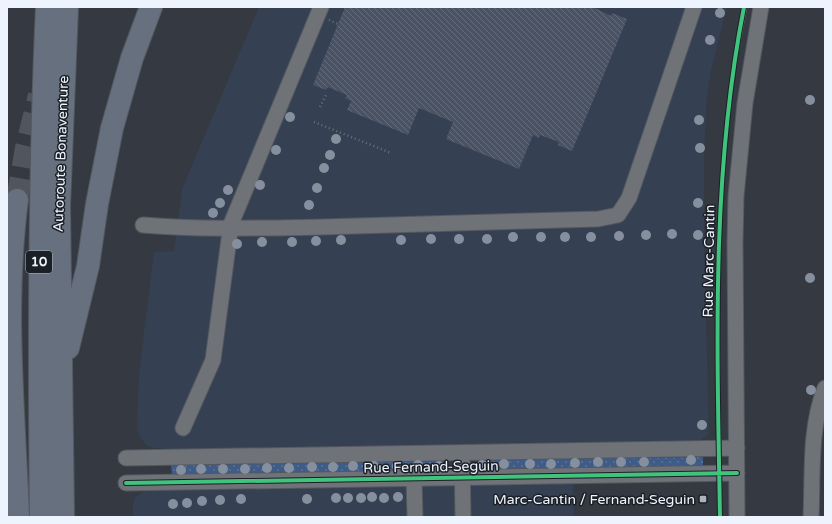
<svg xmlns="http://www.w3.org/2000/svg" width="832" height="524" font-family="'Varela Round',sans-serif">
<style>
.built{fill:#354052}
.grass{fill:url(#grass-dots)}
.building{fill:url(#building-back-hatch)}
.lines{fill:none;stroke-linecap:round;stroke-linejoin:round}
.highway-tunnel{stroke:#51555d;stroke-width:22;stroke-dasharray:22 11;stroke-linecap:butt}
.minor-casing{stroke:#54585f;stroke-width:17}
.highway-casing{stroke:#54585f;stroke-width:24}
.path{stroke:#6b6f75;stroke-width:2.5;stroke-dasharray:1 3;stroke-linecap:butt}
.minor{stroke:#6f7378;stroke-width:15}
.highway{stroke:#67707f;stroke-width:22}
.tram{stroke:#6f7278;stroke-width:1}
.cycleway-casing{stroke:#1b1f26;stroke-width:6}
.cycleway{stroke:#40c37c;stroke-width:4}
.tree{fill:#868f9e}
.poi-dot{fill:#adb3bb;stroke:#1b1f26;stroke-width:1.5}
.labels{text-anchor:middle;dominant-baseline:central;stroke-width:3;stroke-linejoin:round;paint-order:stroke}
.shield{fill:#1b1f26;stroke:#afb4bc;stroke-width:1}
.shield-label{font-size:13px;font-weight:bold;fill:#eef4fd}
.street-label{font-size:14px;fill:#eef4fd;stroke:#1b1f26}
.poi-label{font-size:14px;fill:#eef4fd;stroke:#1b1f26;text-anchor:end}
</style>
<defs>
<pattern id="grass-dots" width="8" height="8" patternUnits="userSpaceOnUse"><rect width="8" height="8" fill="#3f5b87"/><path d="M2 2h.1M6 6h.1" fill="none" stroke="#5b7399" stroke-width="1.8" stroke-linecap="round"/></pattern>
<pattern id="building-back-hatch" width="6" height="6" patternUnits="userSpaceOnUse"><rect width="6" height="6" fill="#4a5364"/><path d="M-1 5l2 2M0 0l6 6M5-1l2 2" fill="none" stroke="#646c7b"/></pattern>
</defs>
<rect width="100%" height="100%" fill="#353941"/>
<path class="built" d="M259,7h468l-16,63 -4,25 -3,56v89l5,194 -11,8 -526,8 -23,-3 -8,-8 -4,-9 2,-57 15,-121 20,-1 8,-62z
M573,482l1,35h-441v-13l2,-6 11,-8z"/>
<path class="grass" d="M703,457v10l-224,4v-11z
M443,461v10l-271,4 -1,-10z"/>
<path class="building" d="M345,7h248l18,9 1,-3 15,6 -55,132 -14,-6 1,-3 -19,-7 -1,3 -6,-3 -14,34 -73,-30 7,-17 -34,-14 -11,27 -61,-25 4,-9 -6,-3 2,-3 -19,-8 -2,3 -13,-5z"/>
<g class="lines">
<path class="highway-tunnel" d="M17,200l9,-52 13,-53"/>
<g class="minor-casing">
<path id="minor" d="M143,225c60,5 119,3 179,2 92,-2 184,-5 276,-8l20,-4 11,-17 65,-191
M183,428l30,-68 18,-136 90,-217
M462,453l1,64
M126,458l611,-10
M414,478l1,39
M126,483l611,-10
M737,517l-2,-275 1,-46 9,-93 16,-96
M811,517c2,-43 -2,-88 14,-129"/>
</g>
<g class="highway-casing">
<path id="highway" d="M17,200c-14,105 -3,211 1,317
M68,348l20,-82 9,-62 15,-76 20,-70 19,-51
M41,517c-2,-170 -2,-340 6,-510
M63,517l-4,-311 8,-199"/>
</g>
<path class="path" d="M329,20l9,4
M320,107l6,-12
M314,122l77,31"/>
<use href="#minor" class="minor"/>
<use href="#highway" class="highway"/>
<path class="tram" d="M722,517c-1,-115 -6,-231 2,-345 3,-56 12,-111 23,-165
M732,517c-1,-105 -5,-210 0,-315 3,-66 13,-131 26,-195"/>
<g class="cycleway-casing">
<path id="cycleway" d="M126,483l611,-10
M720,517c-3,-170 -9,-342 24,-510"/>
</g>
<use href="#cycleway" class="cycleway"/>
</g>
<g class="tree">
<circle cx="720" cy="13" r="5"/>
<circle cx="710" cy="40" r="5"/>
<circle cx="810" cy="100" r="5"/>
<circle cx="290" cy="117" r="5"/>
<circle cx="699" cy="120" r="5"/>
<circle cx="336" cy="139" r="5"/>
<circle cx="700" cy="148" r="5"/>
<circle cx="276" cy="150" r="5"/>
<circle cx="330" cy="155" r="5"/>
<circle cx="324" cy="168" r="5"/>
<circle cx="260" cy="185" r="5"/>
<circle cx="317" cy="188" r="5"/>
<circle cx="228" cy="190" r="5"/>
<circle cx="220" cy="203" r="5"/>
<circle cx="698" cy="203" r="5"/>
<circle cx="309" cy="205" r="5"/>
<circle cx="213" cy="213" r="5"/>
<circle cx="672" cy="234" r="5"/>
<circle cx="646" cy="235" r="5"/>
<circle cx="698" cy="235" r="5"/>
<circle cx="619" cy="236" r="5"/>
<circle cx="513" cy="237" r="5"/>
<circle cx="541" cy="237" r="5"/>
<circle cx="565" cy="237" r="5"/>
<circle cx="591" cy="237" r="5"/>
<circle cx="431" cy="239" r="5"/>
<circle cx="459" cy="239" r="5"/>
<circle cx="487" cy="239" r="5"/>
<circle cx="341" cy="240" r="5"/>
<circle cx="401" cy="240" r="5"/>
<circle cx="316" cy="241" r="5"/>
<circle cx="262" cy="242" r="5"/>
<circle cx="292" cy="242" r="5"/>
<circle cx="237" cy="244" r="5"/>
<circle cx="810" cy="278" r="5"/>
<circle cx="811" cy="390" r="5"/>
<circle cx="702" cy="425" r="5"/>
<circle cx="691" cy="460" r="5"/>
<circle cx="598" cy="462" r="5"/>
<circle cx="621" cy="462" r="5"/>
<circle cx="644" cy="462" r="5"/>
<circle cx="575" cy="463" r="5"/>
<circle cx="504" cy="464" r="5"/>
<circle cx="530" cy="464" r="5"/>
<circle cx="551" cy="464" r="5"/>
<circle cx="418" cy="465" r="5"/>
<circle cx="482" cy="465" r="5"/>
<circle cx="353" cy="466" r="5"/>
<circle cx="374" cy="466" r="5"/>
<circle cx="397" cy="466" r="5"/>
<circle cx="439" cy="466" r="5"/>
<circle cx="312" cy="467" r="5"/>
<circle cx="333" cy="467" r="5"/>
<circle cx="267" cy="468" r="5"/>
<circle cx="289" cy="468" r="5"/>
<circle cx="201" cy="469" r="5"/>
<circle cx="223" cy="469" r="5"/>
<circle cx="245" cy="469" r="5"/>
<circle cx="181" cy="470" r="5"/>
<circle cx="372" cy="497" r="5"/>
<circle cx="398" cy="497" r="5"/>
<circle cx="336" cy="498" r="5"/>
<circle cx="348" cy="498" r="5"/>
<circle cx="361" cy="498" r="5"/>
<circle cx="384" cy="498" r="5"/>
<circle cx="241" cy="499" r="5"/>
<circle cx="307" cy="499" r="5"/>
<circle cx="220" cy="500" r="5"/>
<circle cx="202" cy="501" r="5"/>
<circle cx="187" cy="503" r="5"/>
<circle cx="173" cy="504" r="5"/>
</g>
<rect class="poi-dot" x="699" y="495" width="8" height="8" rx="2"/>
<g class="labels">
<rect class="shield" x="26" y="251" width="26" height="22" rx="3"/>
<g class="shield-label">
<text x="39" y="262">10</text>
</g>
<g class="street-label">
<text transform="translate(61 154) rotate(-88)">Autoroute Bonaventure</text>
<text transform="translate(709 261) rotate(-89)">Rue Marc-Cantin</text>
<text transform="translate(431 467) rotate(-1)">Rue Fernand-Seguin</text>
</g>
<g class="poi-label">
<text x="695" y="499">Marc-Cantin / Fernand-Seguin</text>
</g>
</g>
<rect width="832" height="524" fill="none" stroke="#eef4fd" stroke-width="16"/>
</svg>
